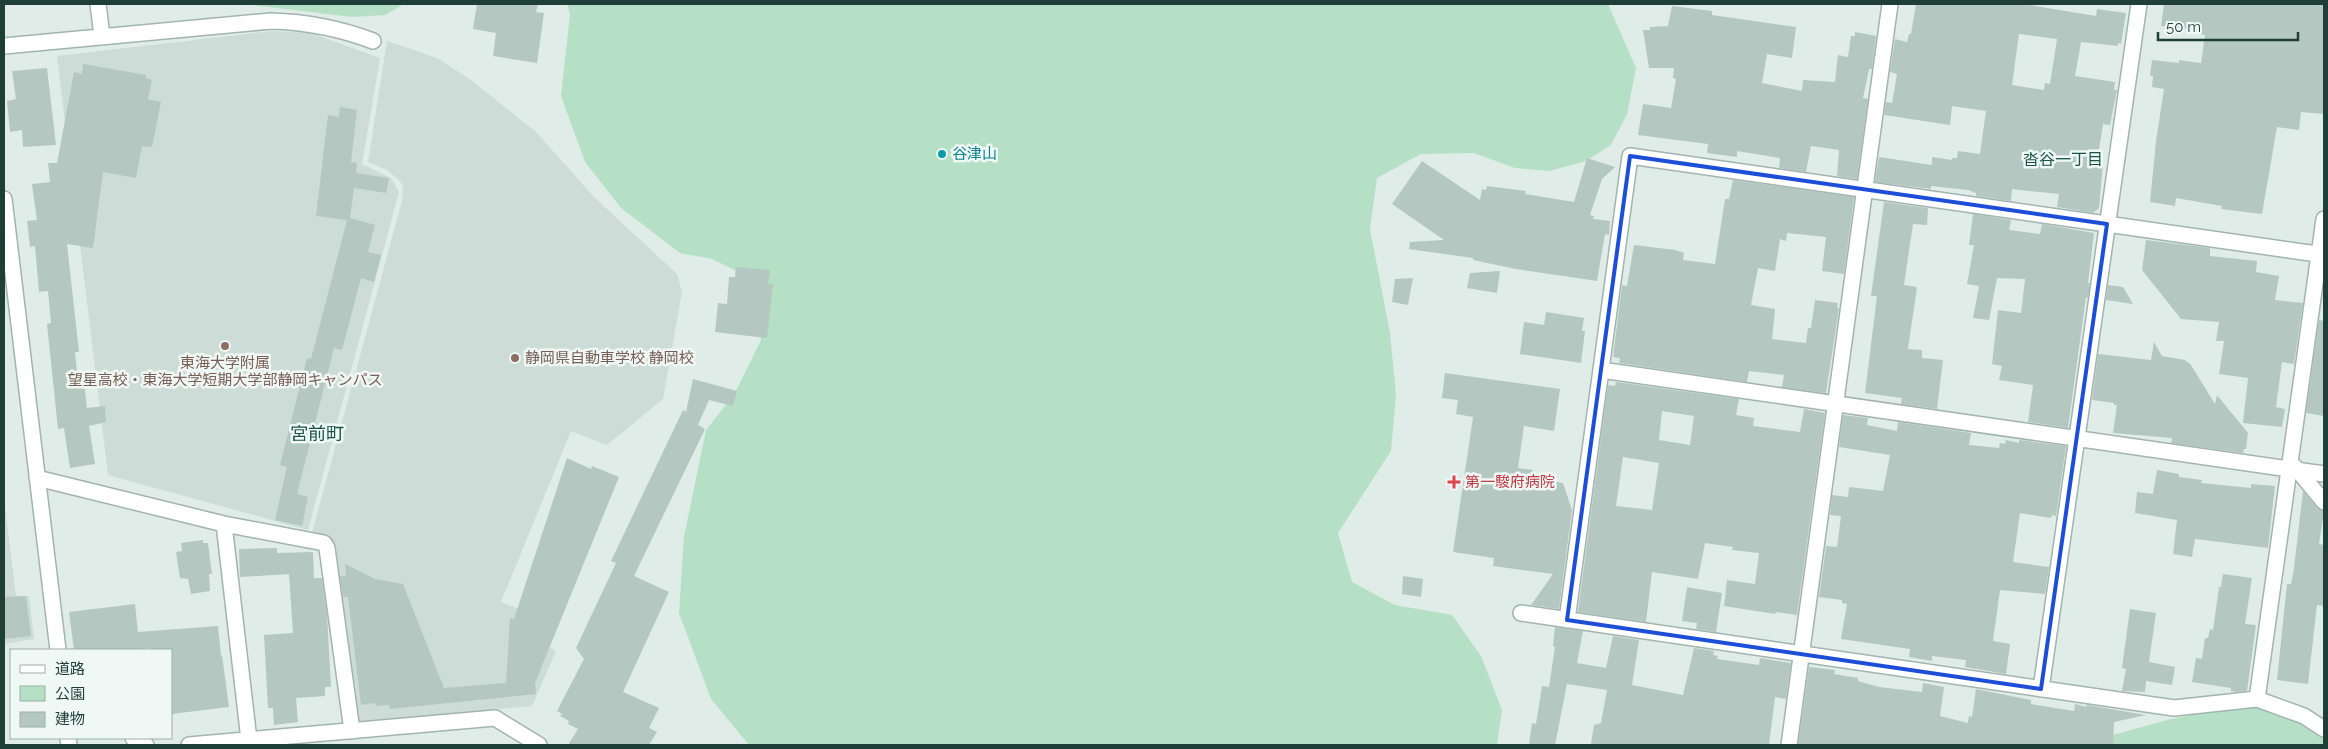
<svg xmlns="http://www.w3.org/2000/svg" width="2328" height="749" font-family="Raleway,'Noto Sans JP',sans-serif">
<style>
.built{fill:#cedcd7}
.green{fill:#b6e0c5}
.building{fill:#b5c7c1;fill-rule:evenodd}
.lines{fill:none;stroke-linecap:round;stroke-linejoin:round}
.minor-casing{stroke:#a2b4b0;stroke-width:18}
.minor{stroke:#fff;stroke-width:15}
.marked{fill:none;stroke:#1d4ed8;stroke-width:4;stroke-linejoin:round}
.culture-dot{fill:#0f9aa8;stroke:#f0f8f5;stroke-width:2}
.education-dot{fill:#8d6e63;stroke:#f0f8f5;stroke-width:2}
.health-dot{fill:#e0444e;stroke:#f0f8f5;stroke-width:2}
.labels{text-anchor:middle;dominant-baseline:central;stroke-width:5;stroke-linejoin:round;paint-order:stroke}
.culture-label{font-size:15px;fill:#0d838f;stroke:#f0f8f5;text-anchor:start}
.education-label{font-size:15px;fill:#785e54;stroke:#f0f8f5;text-anchor:start}
.health-label{font-size:15px;fill:#be3a42;stroke:#f0f8f5;text-anchor:start}
.neighbourhood-label{font-size:16px;fill:#195248;stroke:#f0f8f5}
.quarter-label{font-size:18px;fill:#195248;stroke:#f0f8f5}
</style>
<rect width="100%" height="100%" fill="#e0ece8"/>
<path class="built" d="M272,31l39,2 69,25 -18,106 29,14 8,14 -91,338 -200,-55 -51,-419z
M387,41l50,17 34,22 65,52 57,64 84,78 5,18 -19,107 -56,46 -36,-14 -70,171 37,15 -2,24 20,10 -24,55 -173,16 -23,-174 -3,-6 -21,-9 90,-332 1,-14 -3,-6 -13,-11 -19,-8z
M4,498l12,98h13l5,43 -30,5z"/>
<path class="green" d="M244,4h160l-19,11 -33,2z
M567,4h1041l28,64 -9,46 -16,31 -25,16 -37,10 -34,-3 -41,-15 -53,1 -44,24 -7,51 20,104 6,62 -5,56 -53,82 14,49 43,23 57,10 29,41 21,54 -5,35h-748l-38,-46 -32,-86 5,-76 22,-107 29,-37 26,-53v-42l-18,-24 -31,-15 -32,-6 -59,-45 -36,-46 -24,-66 9,-82z
M2251,704c28,6 53,15 73,36v5h-248l95,-26z"/>
<path class="building" d="M477,4h61l-2,8 8,1 -7,50 -44,-7 3,-23 -23,-4z
M1916,4h107l73,12 1,-7 29,4 -5,31 -3,-1v3l-37,-4 -6,34 40,6 -1,8h3l-7,35 -7,-1 -6,38 6,1 -4,45 -6,5 -36,-6 2,-13 -30,-3 -17,-2 -1,12 -35,-5v-3l-8,-3 -37,-4v3l-56,-7 4,-25 53,8v-8l20,3v-2h5l1,-7 22,3 6,-43 -34,-5 -2,19 -66,-10 2,-13 6,1 5,-29 -7,-2 5,-33 12,3 2,-8h2zM2019,34l38,5 -7,45 -5,-1 -1,7 -32,-5z
M2164,4h160v110l-23,-2 -2,18 -22,-3 -15,87 -41,-5 1,-3 -46,-8 -1,8 -25,-4 6,-61 8,-52 -12,-2 1,-11h-3l2,-16 27,3v-3l22,3 4,-28 -7,-1v-4l-37,-4z
M1672,6l40,5v4l84,12 -4,31 -25,-4 -5,29 40,8 1,-11 32,2 3,-27 10,2 3,-21h4v-4l21,4 -4,33h-3l-6,29 5,1 -11,80 -20,-3 2,-26 -28,-4 -5,26 -27,-4 1,-10 -43,-7v6l-30,-4 1,-9 -70,-9 5,-31 28,4 5,-29 -3,-1 1,-10h-25l-6,-38h7v-3l18,-1z
M83,64l63,11v3l6,2 -4,19 13,3 -9,45 -10,-1 -6,32 -33,-6 -10,76 -26,-4 12,108h-4l3,30h6l3,26 18,-2 1,16 -17,4 6,38 -25,4 -6,-40 -6,1 -11,-105 4,-1 -3,-32 -9,1 -4,-46 -5,1 -3,-26 10,-1 -5,-36 18,-2 -2,-19h9l17,-91 8,2z
M47,68l9,77 -33,2 -1,-17 -12,2 -3,-31 9,-2 -4,-28z
M340,107l17,3 -6,52 6,1 -1,10 33,5 -3,15 -32,-5 -4,30 25,7 -7,27 13,3 -7,27 -13,-4 -19,72 -8,-2 -37,146 11,3 -6,29 -27,-6 12,-53 -7,-2 27,-107 4,1 36,-139 -31,-4 12,-101 11,2z
M1587,158l28,9 -13,12 -12,36 4,1 -1,3 17,2 -1,14 -4,-1 -8,47 -81,-12 -43,-9v-2l-64,-9 1,-7 34,-2 -52,-36 30,-43 58,39 2,-11 4,1 1,-4 39,5 -1,3 49,8z
M1733,180l121,17 -10,77 -22,-3 4,-34 -39,-4 -1,8 -6,-2 -5,32 -17,-3 -7,37 24,4 -3,30 34,4 2,-15h3l4,-28 23,3 -1,5h2l-13,85 -44,-6 2,-12 -35,-4 -2,11 -128,-19 1,-5 -7,-1 9,-72 5,1 7,-41 41,5 9,3 -1,7 32,4 10,-65h4z
M1884,202l44,6 -1,17 -14,-1 -9,61 13,2 -9,62 14,1v8l21,2 -6,49 -36,-5 1,-6 -37,-5 12,-97h-6z
M1973,214l38,6 -2,10 31,4 2,-10 52,9 -6,50h2l-2,15 -2,-1 -18,131 -40,-6 5,-37 -34,-5 3,-14 -10,-2 6,-54 23,3 4,-34 -28,-1 -8,42 -16,-2 6,-32 -12,-2 7,-39h-5z
M2146,240l64,8v8l47,5 -1,11 23,4 -4,24 28,3 -9,61 -12,-2 -6,45 9,2 -3,18 -39,-4 5,-45 -29,-4 5,-33h-8l3,-19 -38,-3 -39,-49z
M736,267l34,3 -2,14h5l-6,54 -52,-6 3,-29 9,1 2,-27h6z
M1500,271l-3,22 -30,-5 3,-15z
M1413,278l-5,27 -16,-3 3,-23z
M2108,285l15,2 10,17 -27,-4z
M1546,312l38,6 -2,13h3l-4,32 -61,-9 4,-32 20,3z
M2319,320l5,1v95l-18,-3z
M2154,342l8,14 23,4 6,5 24,39 2,-9 31,38 -2,16h-2l-1,4 -72,-10 1,-5 -59,-5 4,-28h-3v-2l-22,-3 6,-46 53,6z
M1445,373l115,16 -6,42 -30,-5 -6,42 15,2 -1,8 31,5 9,27 -13,99 -28,-4 22,-31 -60,-8 1,-8 -41,-6 20,-135 -17,-3 2,-14 -16,-2z
M693,379l44,12 -4,15 -24,-6 -11,25 7,4 -71,147 35,16 -46,100 36,16 -10,20 8,4 -8,13h-81l10,-16 -10,-5 1,-3 -9,-5 2,-2 -5,-3 27,-52 -8,-11 40,-85 -5,-2 72,-151 3,2z
M1616,382l123,17 -3,16 18,3 -1,8 47,6 4,-23 21,4 -28,202 -21,-3 -1,2 -51,-8 3,-26 28,4 4,-31 -27,-3 1,-3 -28,-4 -7,36 -46,-7 -6,50 -68,-10 30,-227 7,1zM1662,411l32,5 -4,29 -31,-5zM1623,457l36,6 -7,47 -36,-4z
M1843,415l25,3 -1,7 30,6 1,-9 73,11 -2,12 30,3 1,-5 5,1 1,-4 13,3v-3l47,6 -10,70 -4,-1 -1,3 -31,-5 -7,49 36,5 -4,27 -45,-4 -7,51 17,3 -4,30 -41,-7 1,-7 -34,-4v5l-23,-4 1,-8 -69,-10 6,-35 -5,-1v-3l-23,-3 7,-51 11,1 4,-31 -11,-1 2,-20 16,2 1,-10 34,4 7,-36 -51,-8z
M567,458l24,11 1,-3 27,11 -84,206 1,11 -146,15 -1,-4 -13,1 -1,-3 -14,2 -13,-108h-5l-3,-21h6l-1,-12 30,15 28,5 41,104 62,-5 4,-65 4,1z
M2157,470l22,4v3l23,3 -1,3 50,5v-4l24,2 -7,62 -73,-9 -3,18 -19,-3 4,-34 -42,-7 2,-21 16,2z
M2303,491l14,17 7,3 -5,33 5,1v61l-7,-1 -9,79 -31,-4 10,-96h4l3,-16z
M203,540v3h5l4,31h-3l1,17 -19,3 -3,-15 -8,-1 -4,-26 6,-1 -1,-8z
M277,548v5l36,-1 1,26h8l5,36 4,73h-6v9l-29,2 2,24 -24,3 -1,-17h-5l-4,-73 29,-2 -4,-59 -49,3 -1,-28z
M2223,574l29,4 -7,46 11,1 -9,66 -10,1 -6,-1v-3l-39,-6 4,-24 6,1 3,-21h3l2,-9 3,1 6,-43h2z
M1403,576l20,3 -2,18 -19,-3z
M1687,587l35,6 -6,39 -20,-3 1,-6 -15,-2z
M26,596l5,40 -27,3v-42z
M135,604l3,28 80,-6 3,30 1,-1 7,52 -58,7v-64h-21v-2l-20,2h-56l-5,-38z
M2130,609l26,4 -7,49 26,5 -3,18 -26,-4 -1,11 -23,-1 4,-22 -4,-1z
M1555,627l28,4 -6,32 29,5 7,-32 26,4 -7,45 51,10 11,-47 20,3 -1,4 5,1 -1,3 42,6 1,-7 31,5 -5,36 -11,-2 -6,48 -178,-1 3,-19 7,-2 6,-33 -40,-6 -12,61h-26l3,-22 4,1 6,-38 7,1 6,-40 -2,-1z
M1809,667l26,3 -1,4 24,4v3l21,6 43,5 1,-9 21,4 -4,29 28,7 1,-7 3,1 4,-28 55,11v4l43,7 1,-7 11,3 1,-2 59,10 -32,7 -1,23h-315z"/>
<g class="lines">
<g class="minor-casing">
<path id="minor" d="M98,4l4,32
M4,46l267,-25c37,1 68,7 102,20
M4,199l54,451
M1601,370l723,104
M2295,467l29,35
M37,478l187,46 25,216
M224,524l100,19 3,5 25,183
M1521,613l653,95 83,-9 47,17 20,13
M1567,620l63,-464 694,99
M2041,689l98,-685
M2257,699l67,-480
M68,738l1,7
M133,738l13,7
M189,745l306,-27 44,27
M1789,745l101,-741"/>
</g>
<use href="#minor" class="minor"/>
</g>
<path class="marked" d="M1630,156l477,68 -66,465 -474,-69z"/>
<circle class="culture-dot" cx="942" cy="154" r="5"/>
<g class="education-dot">
<circle cx="225" cy="346" r="5"/>
<circle cx="515" cy="358" r="5"/>
</g>
<path class="health-dot" d="M1451.5 474.5h5v5h5v5h-5v5h-5v-5h-5v-5h5z"/>
<g class="labels">
<g class="culture-label">
<text x="952" y="154">谷津山</text>
</g>
<g class="education-label">
<text x="525" y="358">静岡県自動車学校 静岡校</text>
<text x="225" y="363" text-anchor="middle">東海大学附属<tspan x="225" dy="17">望星高校・東海大学短期大学部静岡キャンパス</tspan></text>
</g>
<g class="health-label">
<text x="1465" y="482">第一駿府病院</text>
</g>
<g class="neighbourhood-label">
<text x="2063" y="159">沓谷一丁目</text>
</g>
<g class="quarter-label">
<text x="317" y="433">宮前町</text>
</g>
</g>
<rect width="2328" height="749" fill="none" stroke="#1f3e38" stroke-width="10"/>
<rect x="10" y="649" width="162" height="90" fill="#f0f8f5" stroke="#9caea9"/>
<rect x="20" y="665" width="25" height="8" fill="#ffffff" stroke="#9caea9"/>
<text x="55" y="674" font-size="15" fill="#1f3e38">道路</text>
<rect x="20" y="686" width="25" height="15" fill="#b6e0c5" stroke="#9caea9"/>
<text x="55" y="699" font-size="15" fill="#1f3e38">公園</text>
<rect x="20" y="712" width="25" height="15" fill="#b5c7c1" stroke="#9caea9"/>
<text x="55" y="724" font-size="15" fill="#1f3e38">建物</text>
<path d="M2158 32v8h140v-8" fill="none" stroke="#1f3e38" stroke-width="2.5"/>
<text x="2166" y="32" font-size="15" fill="#1f3e38" stroke="#f0f8f5" stroke-width="4" paint-order="stroke">50 m</text>
</svg>
